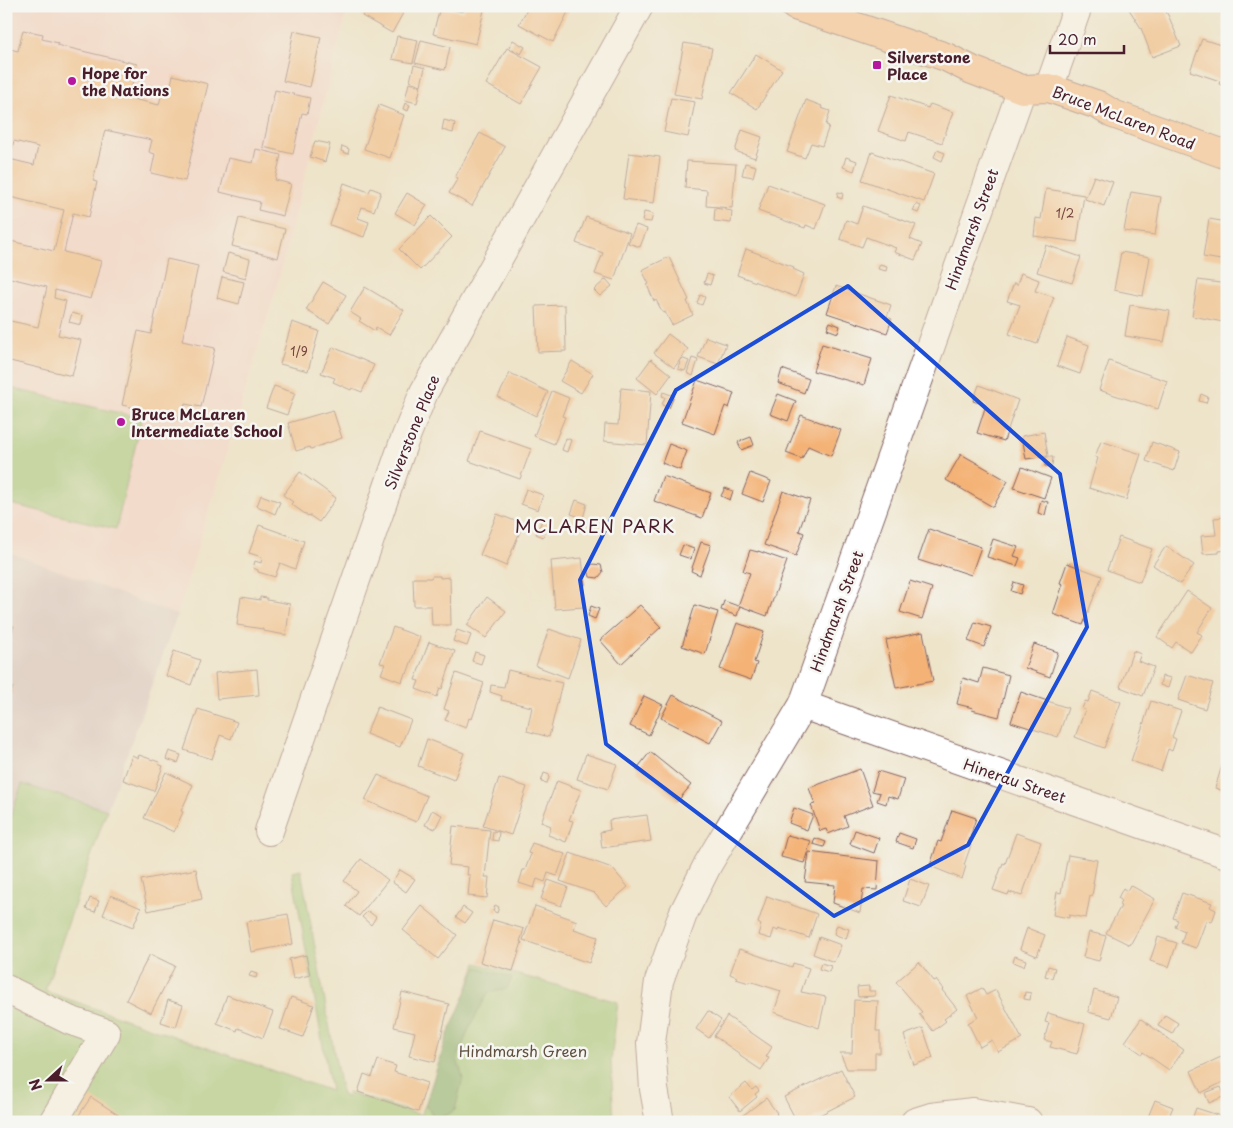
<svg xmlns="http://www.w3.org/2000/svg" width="1233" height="1128" font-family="'Playpen Sans',sans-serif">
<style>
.built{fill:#f7d0cb}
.industrial{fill:#d2bec2}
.green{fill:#97c573;stroke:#70724f}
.forest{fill:#79aa65;stroke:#626448}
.building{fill:#f4b276;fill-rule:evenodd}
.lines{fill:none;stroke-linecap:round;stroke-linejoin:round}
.minor-casing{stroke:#836463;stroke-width:30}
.major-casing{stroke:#836463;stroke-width:30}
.minor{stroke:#fff;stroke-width:28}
.major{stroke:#fabc8b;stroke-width:28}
.marked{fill:none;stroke:#1d4ed8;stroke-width:4;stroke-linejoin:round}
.poi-dot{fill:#b5179e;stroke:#f6f6f2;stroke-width:2}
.labels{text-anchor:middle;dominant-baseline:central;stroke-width:5;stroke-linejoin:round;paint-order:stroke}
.number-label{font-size:12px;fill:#74443e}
.poi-label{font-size:15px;font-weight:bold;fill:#4a1f2b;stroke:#f6f6f2;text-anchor:start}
.street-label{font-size:15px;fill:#4a1f2b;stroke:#f6f6f2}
.park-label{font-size:15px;fill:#615141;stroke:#f6f6f2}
.quarter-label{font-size:18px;letter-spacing:1px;fill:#4a1f2b;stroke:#f6f6f2}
</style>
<rect width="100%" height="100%" fill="#f6f6f2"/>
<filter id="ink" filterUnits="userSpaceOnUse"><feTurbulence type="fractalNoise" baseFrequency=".02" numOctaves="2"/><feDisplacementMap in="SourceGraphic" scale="10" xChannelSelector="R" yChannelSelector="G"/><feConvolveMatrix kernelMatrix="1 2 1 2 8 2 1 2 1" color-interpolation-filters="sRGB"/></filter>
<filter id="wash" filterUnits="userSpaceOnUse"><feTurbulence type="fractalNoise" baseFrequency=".0096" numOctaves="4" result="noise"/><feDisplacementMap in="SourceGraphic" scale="20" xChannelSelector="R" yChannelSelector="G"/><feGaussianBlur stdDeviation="1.12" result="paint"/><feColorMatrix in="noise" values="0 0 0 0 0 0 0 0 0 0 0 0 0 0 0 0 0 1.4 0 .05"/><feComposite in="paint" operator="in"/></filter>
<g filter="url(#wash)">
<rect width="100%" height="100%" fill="#eee4ca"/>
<path class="built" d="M6,6h342l-73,287 -98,322 -171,-64z"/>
<path class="industrial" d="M6,551l171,64 -70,195 -84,-26 -17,46z"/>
<path class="green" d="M6,387l136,31 -26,111 -110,-26z
M22,784l85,26 -62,181 286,100 -39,-219 9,-2 41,225 5,2 1,-4 73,22 4,-10 4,4 47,-146 142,39 -7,59 3,61h-608v-292z"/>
<path class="forest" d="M477,967l35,11 -5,11 -19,4 -19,36 -12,30 6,18 -8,33 -8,5 -12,3 -10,-13 22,-68z"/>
<g id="blocks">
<path class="building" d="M368,6h39l-15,27 -30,-17z
M465,6h20l-9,38 -43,-10 7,-27 23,5z
M529,6h42l-18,36 -34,-18z
M1127,6h36l6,11 12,29 -29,11 -11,-29z
M23,30l20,4 -1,5 16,4 -1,2 80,19 -8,34 30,7 3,-13 7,2 4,-19 35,9 -23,97 -34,-8 4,-19 -6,-2 3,-12 -47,-10 -12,51 4,1 -8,35 -16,-4 -9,39 37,9 -10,38 -36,-9 -1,8 12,3 -8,34 23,5 -9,36 -66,-16v-40l32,7 9,-40 -41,-10v-37l48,11 10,-41 -58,-14v-148l12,3zM14,141l24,6 -4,18 -25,-6z
M294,31l27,6 -11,50 -27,-6z
M397,36l21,4 -5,23 -21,-4z
M1202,39l25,8v40l-8,-3 1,-3 -30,-10z
M421,40l29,7 -5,23 -30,-7z
M513,40l12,7 -4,7 -12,-7z
M684,43l28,5 -10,51 -28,-5z
M507,48l35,19 -21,37 -35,-20z
M756,54l26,16 -25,39 -26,-16z
M414,65l11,3 -4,17 -11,-4z
M409,83l12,3 -4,17 -12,-3z
M275,90l35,8 -3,16 -5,-1 -9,41 -30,-7z
M891,95l37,13 2,-4 23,8 -11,31 -33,-11 -3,9 -28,-10z
M671,98l24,4 -7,35 -24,-5z
M806,100l16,6 -1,2 9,3 -4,14 3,1 -7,20 -11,-3 -6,15 -18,-6z
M405,103l5,2 -2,6 -5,-2z
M379,105l25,10 -14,43 -26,-9z
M444,120l11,3 -2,10 -11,-3z
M742,130l20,7 -7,21 -20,-7z
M480,133l25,14 -33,59 -23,-13 9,-15 -3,-1z
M315,141l15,3 -5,18 -15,-5z
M342,146l7,3 -1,5 -7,-3z
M256,149l25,6 -6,25 16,4 -8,32 -25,-6 2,-8 -40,-10 8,-34 25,5z
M937,150l8,3 -3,8 -8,-4z
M872,152l62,22 -10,28 -62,-22z
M629,153l31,4 -6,46 -31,-4z
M846,157l11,4 -3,10 -11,-4z
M687,161l49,3 -4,44 -26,-2 1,-16 -22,-2z
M745,163l11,3 -3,11 -11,-2z
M1094,176l19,6 -9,24 -19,-7z
M344,183l25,9 2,-4 10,4 -7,19 -12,-4 -4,11 11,4 -5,15 -34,-12z
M768,184l57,20 -9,25 -10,-4 -1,3 -47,-17z
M1046,189l38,6 -7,47 -43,-6 2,-18 5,1z
M838,192l5,1 -1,6 -5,-2z
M1131,192l30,5 -6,38 -31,-4z
M407,193l20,12 -12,20 -20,-12z
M916,204l5,2 -3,7 -5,-2z
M863,206l53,19 -6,14 12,5 -7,16 -21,-8 2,-4 -30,-11 -4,10 -22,-8 6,-19 11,4z
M715,208l17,3 -1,12 -17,-2z
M644,212l9,2 -2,8 -9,-1z
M431,216l21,21 -32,33 -21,-21z
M586,217l44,16 -16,47 -19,-6 8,-21 -27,-10z
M239,218l46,11 -7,29 -46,-12z
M1209,219l18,3v39l-24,-4z
M636,225l11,4 -7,18 -12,-4z
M1046,245l35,12 -9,26 -35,-11z
M746,249l48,18 -1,2 11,5 -8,23 -59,-22z
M1121,252l29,5 -7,39 -29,-6z
M228,253l22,6 -4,19 -23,-6z
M669,257l20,43 -2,1 6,14 -21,10 -7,-13 -2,1 -7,-13 -2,1 -7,-16 2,-1 -7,-14z
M167,259l31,7 -16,75 33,7 -14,59 -16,-3 -3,15 -60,-14 16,-74 13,3z
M880,264l7,2 -1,5 -8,-2z
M1021,273l18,7 -4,11 19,6 -17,47 -28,-10 11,-29 -13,-4 7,-18 3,2z
M707,274l6,2 -3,9 -6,-2z
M222,277l22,5 -5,22 -22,-6z
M606,279l6,7 -12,10 -6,-6z
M1198,280l29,4v16l-4,22 -31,-6z
M323,282l23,13 -17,29 -23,-14z
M836,286l55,19 -4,12 5,2 -5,14 -60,-20z
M365,287l39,23 -15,25 -13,-8 -1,4 -16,-10 2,-2 -11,-7z
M700,295l5,2 -3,8 -5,-2z
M565,305l1,46 -28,1 -2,-46z
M1130,305l40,6 -6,31 -39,-6z
M72,313l11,3 -2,9 -12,-3z
M292,322l27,9 -11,40 -28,-7z
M830,322l10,4 -2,7 -11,-4z
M668,334l20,15 -14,19 -20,-15z
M706,337l20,7 -8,20 -20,-7z
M1067,337l22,8 -9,29 -23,-8z
M822,344l50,15 -8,26 -51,-14z
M333,347l41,18 -12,27 -10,-4 -1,2 -18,-8 2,-4 -14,-5z
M681,358l8,3 -4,10 -7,-2z
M692,358l6,2 -5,16 -6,-3z
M651,359l20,16 -14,19 -20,-16z
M572,361l21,13 -12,19 -21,-12z
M1109,361l58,20 -9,28 -59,-19z
M782,369l27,10 -5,14 -26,-10z
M510,373l38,19 -12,24 -38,-19z
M697,380l37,13 -5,15 -4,-2 -10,28 -33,-12z
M979,385l39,15 -14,41 -27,-8 9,-28 -13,-4z
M274,386l21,7 -8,22 -21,-7z
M621,388l30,3 -4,54 -43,-4 1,-17 13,1z
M552,391l17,7 -7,18 3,1 -11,27 -20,-8z
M663,392l11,4 -5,12 -7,-3 3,-8 -3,-1z
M778,394l18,7 -8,20 -18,-7z
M1201,394l7,3 -2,6 -7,-2z
M333,410l9,28 -31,11 -1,-2 -14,4 -8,-28z
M801,415l40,15 -10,26 -23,-10 -6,13 -16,-6z
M480,431l51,18 -11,30 -51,-18z
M1044,432l4,24 -22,3 -4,-23z
M751,437l3,8 -13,5 -3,-8z
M566,438l5,2 -4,12 -5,-2z
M1101,441l40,13 -15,46 -37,-12 9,-30 -3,-1z
M1152,442l28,10 -6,19 -28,-10z
M669,444l18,7 -7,19 -18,-7z
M961,454l47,27 -15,26 -47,-27z
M1046,457h7l-1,9h-7z
M1022,467l29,11 -7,20 -30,-10z
M300,472l36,26 -17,24 -10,-7 -1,1 -17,-12 2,-2 -10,-7z
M750,473l21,8 -8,21 -21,-8z
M663,476l48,17 -9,25 -48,-17z
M725,488l8,3 -3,9 -9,-4z
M526,489l17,6 -5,15 -17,-6z
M783,491l27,9 -11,31 5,2 -8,23 -32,-11z
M261,495l19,7 -5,12 -18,-8z
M576,500l11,4 -4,14 -12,-4z
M1041,500l7,2 -3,13 -7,-2z
M497,514l26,10 -17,42 -26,-11z
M1227,517v33l-8,1v2l-16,1 -2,-18 15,-1 -2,-17z
M543,518l7,3 -7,16 -7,-3z
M259,525l45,16 -9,28 -15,-6 -5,14 -17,-5v-2l-5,-2 2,-7 6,2 1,-6 -13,-4z
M929,529l52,18 -10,28 -30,-10 -1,2 -22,-7z
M1119,537l33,12 -12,33 -33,-12z
M993,539l25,8 -4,9 6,2 -3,8 -30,-9z
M701,542l10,3 -11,30 -9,-4z
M683,545l11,4 -3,10 -12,-4z
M1166,546l28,19 -14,19 -27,-19z
M750,550l8,2v-1l29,10 -20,55 -27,-10 -3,10 -16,-6 3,-9 14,5 12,-33 -7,-2z
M582,558l3,27 -2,1 1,21 -29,2 -4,-48z
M1067,563l35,13 -19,49 -30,-11 10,-30 -3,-1z
M593,564l8,1 2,7 -5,6 -8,-1 -2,-8z
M432,576h8v2l10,-1 1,48h-19l-1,-19h-17l-1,-28h18z
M910,581l22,7 -10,31 -22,-7z
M1014,582l9,3 -3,9 -9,-3z
M1187,591l25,17 -15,24 5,3 -11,17 -15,-10 -4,6 -15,-11z
M241,597l19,3v-3l7,1v2l23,4 -4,31 -23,-4v-2l-26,-4z
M487,597l19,14 -20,27 -19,-13z
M640,605l21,22 -40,37 -21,-24z
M695,605l23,7 -13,42 -23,-8z
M591,606l8,3 -4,10 -7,-3z
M975,622l16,5 -7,20 -16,-6z
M6,623l8,3 -7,21h-1z
M737,623l27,9 -10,30 3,1 -6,17 -31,-11z
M393,627l27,10 -13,37 -2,-1 -3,9 -21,-8 4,-10 -5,-1z
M549,629l32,11 -13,38 -32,-12z
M457,630l14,5 -4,11 -14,-5z
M923,632l10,49 -37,7 -10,-48z
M429,642l26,9 -13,38 -2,-1 -3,9 -21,-8 3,-8 -4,-1z
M1034,644l24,8 -8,25 -25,-9z
M174,651l26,9 -9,25 -25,-9z
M1133,651l8,3 -3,7 16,6 -11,29 -23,-9z
M475,652l9,3 -3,9 -9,-3z
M983,668l26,7 -10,42 -27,-7 1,-2 -16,-4 6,-26 16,5z
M257,669l2,26 -42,4 -2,-26z
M508,670l54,13 -13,54 -22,-6 5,-24 -31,-7 1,-4 -12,-4 1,-7 13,2z
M456,673l28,10 -12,36 -3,-1 -3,10 -21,-8 4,-9 -5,-2z
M1187,675l26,8 -8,26 -27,-9z
M1162,676l9,2 -3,10 -8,-3z
M6,685l7,2 -6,19h-1z
M1092,691l29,11 -17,46 -29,-11 10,-27 -3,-1 3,-8 3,1z
M1021,692l47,16 -10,29 -47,-15z
M673,695l49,26 -12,22 -49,-25z
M644,696l19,9 -14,30 -19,-9z
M1151,701l30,10 -9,26 4,2 -4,12 -4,-2 -7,22 -30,-10z
M377,707l34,13 -11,27 -34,-13z
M198,709l39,13 -6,17 -11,-4 -8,24 -28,-9z
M427,739l37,14 -10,27 -36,-14z
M169,751l12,4 -3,8 -12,-4z
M650,752l41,33 -14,17 -41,-32z
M586,754l31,10 -9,25 -31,-10z
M132,755l6,3 1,-3 20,7 -1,2 5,2 -9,25 -31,-11z
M1225,756l2,1v35l-12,-4z
M860,769l13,36 -29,11 4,10 -20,8 -2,-5 -6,2 -9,-26 4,-1 -6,-16z
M878,771l26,8 -6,20 -10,-3 -2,8 -9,-3 3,-8 -8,-2z
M166,772l27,13 -12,26 2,1 -9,20 -30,-14z
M544,773l6,2 -3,8 -6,-1z
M378,775l49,21 -11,26 -51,-22z
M499,778l28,9 -16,48 -28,-9z
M557,781l24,9 -12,30 4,1 -7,21 -18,-7 3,-9 -10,-4z
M794,808l19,7 -6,15 -18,-7z
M432,810l10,5 -7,14 -10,-4z
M952,810l24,8 -8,26 3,1 -7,20 2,1 -4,13 -32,-13 8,-25 3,1z
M647,815l4,26 -49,7 -2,-16 10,-2 -1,-10z
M453,826l37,4 -5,47h4l-2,21 -19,-2 2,-21h-3l1,-8 -19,-2z
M855,830l24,8 -5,15 -24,-9z
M493,831l6,1 -1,9 -6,-1z
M899,833l17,6 -3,9 -17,-6z
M1016,833l25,9 -19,54 -13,-4 -1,3 -15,-5 10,-27 2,1z
M787,835l24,6 -7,22 -23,-6z
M815,838l11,4 -2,5 -11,-3z
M532,843l33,11 -8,22 -9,-3 -3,9 -8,-3 -3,9 -15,-5 4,-13h2l6,-16 -3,-1z
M809,852l70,9 -2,29 -14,-1 -3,24 -27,-10 2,-18 -30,-3z
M570,853l42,15 16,19 -22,19 -12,-13 -34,-12z
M1068,855l29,5 -4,24h1l-2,12h-2l-4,22 -17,-3v3l-16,-3 4,-23 4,1z
M361,859l27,21 -29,36 -13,-10 11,-15 -13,-10z
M196,869l6,30 -54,12 -7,-31z
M400,870l15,9 -9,13 -14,-10z
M910,879l19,7 -8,21 -18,-6z
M548,880l20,7 -7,19 -20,-7z
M1130,885l25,14 -25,46 -24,-12 15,-27 -2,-1 2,-5 -3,-2 5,-10 4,3z
M1182,893l30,10 -2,4 6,3 -4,12 -6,-1 -10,27 -15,-5 4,-12 -10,-4 3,-7 -5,-2z
M111,895l30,13 -8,19 -30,-12z
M767,896l50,18 -8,24 -30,-10 -1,3 -4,-2 -3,10 -13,-4 3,-10 -3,-2z
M90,898l9,3 -4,11 -9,-3z
M495,905l4,2 -2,6 -4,-2z
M422,906l35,29 -19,24 -35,-29z
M535,906l42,15 -3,8 24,8 -9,26 -66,-23z
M463,907l9,6 -7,10 -9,-6z
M368,911l8,6 -5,8 -9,-8z
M288,914l5,30 -42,8 -5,-30z
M493,920l31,9 -4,13h2l-9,29 -33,-9z
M837,925l12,4 -3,10 -12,-5z
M1027,928l18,7 -8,21 -17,-7z
M1089,932l17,4 -7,25 -16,-4z
M819,937l22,8 -7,17 -21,-8z
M1158,937l19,6 -8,24 -19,-6z
M739,949l53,18 1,-4 16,5 -8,24 25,5 -7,31 -45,-16 7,-21 -32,-10v2l-13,-4 1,-2 -7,-3z
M150,954l25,12 -24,47 -25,-13z
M306,955l4,20 -17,4 -4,-20z
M1015,956l11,4 -2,6 -11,-4z
M919,962l15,19 2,-1 7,9 -1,1 15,19 -13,10 2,2 -13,10 -14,-17 3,-2 -26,-30z
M821,963l10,3 -2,6 -10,-3z
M1048,966l7,2 -3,10 -7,-2z
M251,972l6,2 -1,4 -7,-2z
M869,986v5h6v5l-17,1 -1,-10z
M982,988l4,7 10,-5 26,49 -24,13 -6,-12 -12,7 -12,-24 10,-6 -11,-21z
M1094,990l23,7 -6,21 -23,-6z
M402,992l47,12 -14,58 -26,-6 6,-24 -21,-5z
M1025,992l6,1 -1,7 -6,-1z
M227,995l46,17 -10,26 -25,-10 -1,3 -20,-8z
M291,997l23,8 -11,32 -23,-8z
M168,1000l15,5 -7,22 -15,-5z
M854,1000l24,1 -2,30h4v22h-5v16h-28l-7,-16h12z
M708,1011l13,9 -12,18 -13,-9z
M1048,1013l37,11 -8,30 -27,-7 2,-5 -8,-2 5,-17 -4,-1z
M1165,1015l13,8 -6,11 -14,-8z
M727,1016l45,31 -6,10 3,1 -8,12 -21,-14v-2l-26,-18z
M1141,1019l43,31 -15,20 -26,-18 -1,2 -17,-12z
M923,1028l10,30 -19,7 -10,-30z
M1221,1057l6,12v11l-26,13 -10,-22z
M378,1060l18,6 -2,6 33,11 -9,29 -60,-20 6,-18 8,3z
M841,1069l14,28 -49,25h-9l-13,-25z
M746,1083l6,7 4,-3 3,4 -4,3 2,3 -17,14 -11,-14z
M1221,1087l4,9 -16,7 -4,-10z
M91,1097l38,25h-53l2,-4h-1z
M766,1098l11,15 -1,1 3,5 -4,3h-41z
M1155,1100l18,7 -3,7 9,4 -1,4h-32z
M1196,1108l28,9 -2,5h-31z"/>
</g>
</g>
<g filter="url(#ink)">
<use href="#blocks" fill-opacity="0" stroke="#836463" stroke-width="1"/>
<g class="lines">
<g class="minor-casing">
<path id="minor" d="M1049,88l29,-82
M803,705l424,149
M269,831l134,-387 21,-52 215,-386
M6,989l63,31 37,13 -53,89
M660,1122l-6,-33 -3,-46 8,-62 24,-67 25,-50 95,-159 219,-616
M915,1122l16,-5 42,-5 55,10"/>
</g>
<g class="major-casing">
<path id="major" d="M795,6l151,51 26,13 50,19 27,-1 49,17 15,9 114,41"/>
</g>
<use href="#minor" class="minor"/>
<use href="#major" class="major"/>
</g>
</g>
<path d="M0 0H1233V1128H0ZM848,286l212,188 27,153 -119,218 -134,71 -228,-172 -26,-164 96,-190z" fill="#eee4ca" fill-opacity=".55" fill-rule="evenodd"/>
<path class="marked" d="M848,286l212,188 27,153 -119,218 -134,71 -228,-172 -26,-164 96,-190z"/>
<g class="poi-dot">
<rect x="872" y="60" width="10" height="10" rx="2.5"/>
<circle cx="72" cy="81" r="5"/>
<circle cx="121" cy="422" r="5"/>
</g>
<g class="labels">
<g class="number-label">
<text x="1065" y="213">1/2</text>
<text x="299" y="351">1/9</text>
</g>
<g class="poi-label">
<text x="887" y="56">Silverstone<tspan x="887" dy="17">Place</tspan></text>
<text x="82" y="72">Hope for<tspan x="82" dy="17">the Nations</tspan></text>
<text x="131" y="413">Bruce McLaren<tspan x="131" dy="17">Intermediate School</tspan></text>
</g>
<g class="street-label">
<text transform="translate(1124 117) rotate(21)">Bruce McLaren Road</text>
<text transform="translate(971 229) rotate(-70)">Hindmarsh Street</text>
<text transform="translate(411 432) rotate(-68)">Silverstone Place</text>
<text transform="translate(836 611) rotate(-70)">Hindmarsh Street</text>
<text transform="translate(1015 780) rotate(19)">Hinerau Street</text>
</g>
<g class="park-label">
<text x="523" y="1050">Hindmarsh Green</text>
</g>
<g class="quarter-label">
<text x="595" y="525">MCLAREN PARK</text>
</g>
</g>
<rect width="1233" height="1128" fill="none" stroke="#f6f6f2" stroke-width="25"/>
<g transform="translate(48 1080) rotate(249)" stroke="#f6f6f2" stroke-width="4" paint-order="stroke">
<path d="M0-4L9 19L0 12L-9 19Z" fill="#4a1f2b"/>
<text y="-8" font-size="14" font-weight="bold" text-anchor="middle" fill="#4a1f2b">N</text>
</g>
<path d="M1050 45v8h74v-8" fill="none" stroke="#4a1f2b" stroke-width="2.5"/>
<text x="1058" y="45" font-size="15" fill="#4a1f2b" stroke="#f6f6f2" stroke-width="4" paint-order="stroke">20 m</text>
</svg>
